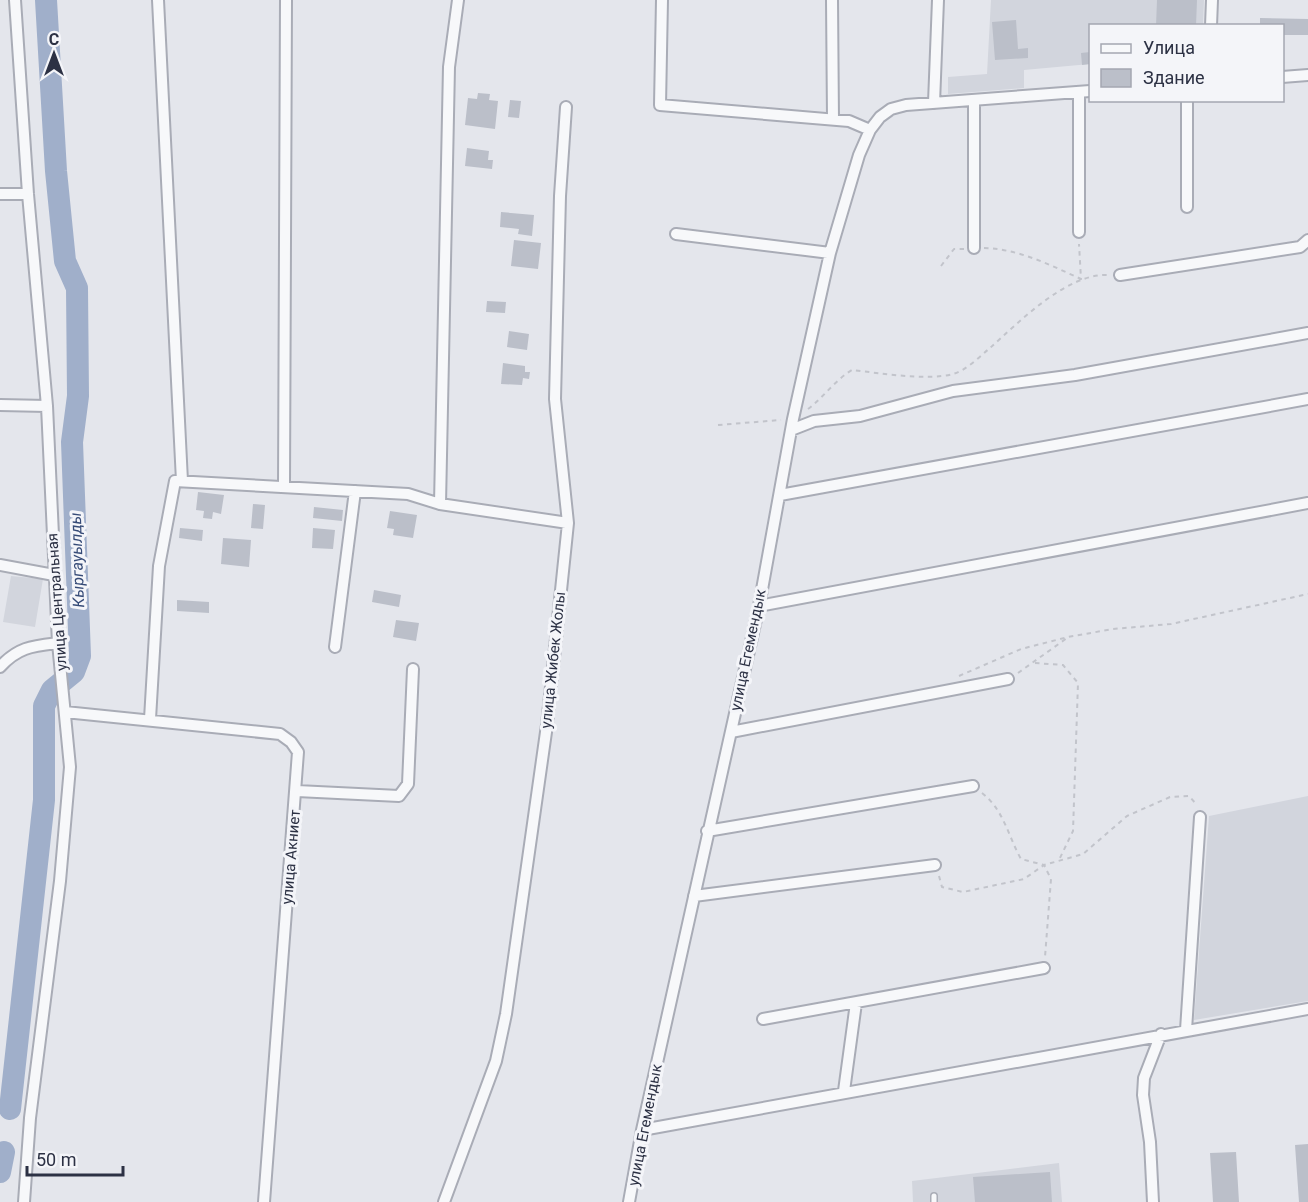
<svg xmlns="http://www.w3.org/2000/svg" width="1308" height="1202" font-family="Roboto,sans-serif">
<style>
.built{fill:#d2d5dd}
.lines{fill:none;stroke-linecap:round;stroke-linejoin:round}
.river{stroke:#a0afca;stroke-width:22}
.building{fill:#bbbfc9}
.service-casing{stroke:#a9acb6;stroke-width:8}
.minor-casing{stroke:#a9acb6;stroke-width:14}
.path{stroke:#c2c4cb;stroke-width:2;stroke-dasharray:4.5 4.5;stroke-linecap:butt}
.service{stroke:#f7f8fa;stroke-width:5}
.minor{stroke:#f7f8fa;stroke-width:10}
.labels{text-anchor:middle;dominant-baseline:central;stroke-width:6;stroke-linejoin:round;paint-order:stroke}
.street-label{font-size:15px;fill:#2c3144;stroke:#f4f5f9}
.water-label{font-size:16px;font-style:italic;fill:#364b77;stroke:#f4f5f9}
</style>
<rect width="100%" height="100%" fill="#e4e6ec"/>
<path class="built" d="M991,0h213l-1,25 -113,1v38l-66,6v18l-76,6v-17l39,-3z
M11,576l32,3 -8,48 -32,-5z
M1308,796v205l-114,19 15,-204z
M1059,1163l3,39h-149l-1,-21z"/>
<g class="lines">
<path class="river" d="M10,1109l34,-309v-94l8,-16 22,-18 6,-16 -8,-214 6,-46 -1,-108 -12,-27 -9,-90 -10,-171
M0,1172l4,-20"/>
</g>
<path class="building" d="M1157,0h40l-1,26h-40z
M1260,18l48,1v16h-26v-9h-22z
M1016,20l2,29 10,-1v10l-33,2 -3,-38z
M1090,52v12l-8,1 -1,-12z
M478,93l12,1 -1,6 9,1 -3,28 -30,-4 3,-27 9,1z
M510,100l11,1 -2,17 -11,-1z
M467,148l22,3 -1,9h5l-1,9 -27,-3z
M501,212l33,3 -2,21 -14,-2 1,-5 -19,-2z
M514,240l27,3 -3,26 -27,-3z
M487,301l19,1 -1,11 -19,-1z
M509,331l20,3 -2,16 -20,-3z
M503,363l22,3v6h5l-1,7 -6,-1 -1,7 -21,-1z
M198,492l26,3 -3,19 -8,-2 -1,7 -9,-1 1,-7 -8,-1z
M253,504l12,1 -2,24 -12,-1z
M314,507l29,3 -1,11 -29,-3z
M390,511l27,4 -4,23 -20,-3 1,-6 -7,-1z
M180,528l23,2 -1,11 -23,-3z
M313,528l22,2 -2,19 -21,-1z
M223,538l28,2 -2,27 -28,-3z
M374,590l27,5 -2,12 -27,-5z
M177,600l32,2v11l-32,-2z
M396,620l23,3 -3,18 -23,-4z
M1308,1144v58h-9l-4,-57z
M1236,1152l3,50h-26l-3,-49z
M1050,1172l2,30h-77l-2,-25z"/>
<g class="lines">
<g class="service-casing">
<path id="service" d="M934,1196v6"/>
</g>
<g class="minor-casing">
<path id="minor" d="M15,0l13,194 19,212 11,237 12,124 -10,114 -30,237 -6,84
M158,0l24,481
M662,0l-2,105 189,16 21,9
M832,0l1,119
M1211,26l1,-26
M1282,77l26,-2
M934,103l4,-103
M0,194h28
M1187,207v-107
M1079,232v-140
M676,234l154,19
M974,248v-148
M1120,275l180,-28 8,-7
M0,405l47,1
M791,430l23,-9 46,-5 93,-25 122,-16 233,-42
M284,487l2,-487
M780,495l528,-96
M440,504l9,-437 9,-67
M0,565l54,10
M759,606l549,-103
M335,647l20,-156
M0,667c18,-20 33,-21 58,-24
M65,712l215,22 11,8 7,10 -34,450
M150,719l9,-153 16,-85 233,13 32,10 128,19
M731,732l277,-53
M297,791l102,5 9,-12 5,-115
M707,831l266,-45
M694,896l241,-31
M763,1019l281,-51
M1186,1030l14,-213
M844,1091l12,-88
M642,1130l666,-121
M444,1202l52,-141 10,-47 41,-289 21,-202 -13,-124 5,-203 6,-89
M629,1202l13,-72 117,-524 34,-187 37,-166 29,-98 11,-25 10,-13 11,-8 15,-4 184,-14
M1153,1202l-3,-60 -7,-47 1,-17 17,-44"/>
</g>
<path class="path" d="M984,248c35,1 66,17 97,31l-2,-35
M941,266l13,-17h10
M808,409c16,-12 27,-29 44,-39 28,3 74,11 101,4 14,-4 26,-17 37,-26 29,-26 77,-75 118,-73
M718,425l63,-5
M1035,663l28,2 15,18 -5,148 -14,29
M1018,673l49,-35
M959,676l62,-27 47,-12 45,-8 58,-5 137,-30
M982,793c22,17 26,43 39,66l23,6 7,14 -6,78
M939,876l3,11 21,5 61,-13 20,-14 39,-11 44,-38 43,-19 19,-1 8,9"/>
<use href="#service" class="service"/>
<use href="#minor" class="minor"/>
</g>
<g class="labels">
<g class="street-label">
<text transform="translate(57 602) rotate(-94)">улица Центральная</text>
<text transform="translate(748 650) rotate(-78)">улица Егемендык</text>
<text transform="translate(553 660) rotate(-84)">улица Жибек Жолы</text>
<text transform="translate(291 857) rotate(-85)">улица Акниет</text>
<text transform="translate(645 1125) rotate(-79)">улица Егемендык</text>
</g>
<g class="water-label">
<text transform="translate(77 560) rotate(-92)">Кыргауылды</text>
</g>
</g>
<rect x="1089" y="24" width="195" height="78" fill="#f4f5f9" stroke="#a4a7b1" stroke-width="1.5"/>
<rect x="1101" y="44" width="30" height="9" fill="#f7f8fa" stroke="#a4a7b1" stroke-width="1.5"/>
<text x="1143" y="54" font-size="18" fill="#2c3144">Улица</text>
<rect x="1101" y="69" width="30" height="18" fill="#bbbfc9" stroke="#a4a7b1" stroke-width="1.5"/>
<text x="1143" y="84" font-size="18" fill="#2c3144">Здание</text>
<g transform="translate(54 54)" stroke="#f4f5f9" stroke-width="4.5" paint-order="stroke">
<path d="M0-4.5L10 22L0 15L-10 22Z" fill="#2c3144"/>
<text y="-9" font-size="16" font-weight="bold" text-anchor="middle" fill="#2c3144">С</text>
</g>
<path d="M27 1166v9h96v-9" fill="none" stroke="#2c3144" stroke-width="3"/>
<text x="36" y="1166" font-size="18" fill="#2c3144" stroke="#f4f5f9" stroke-width="4.5" paint-order="stroke">50 m</text>
</svg>
